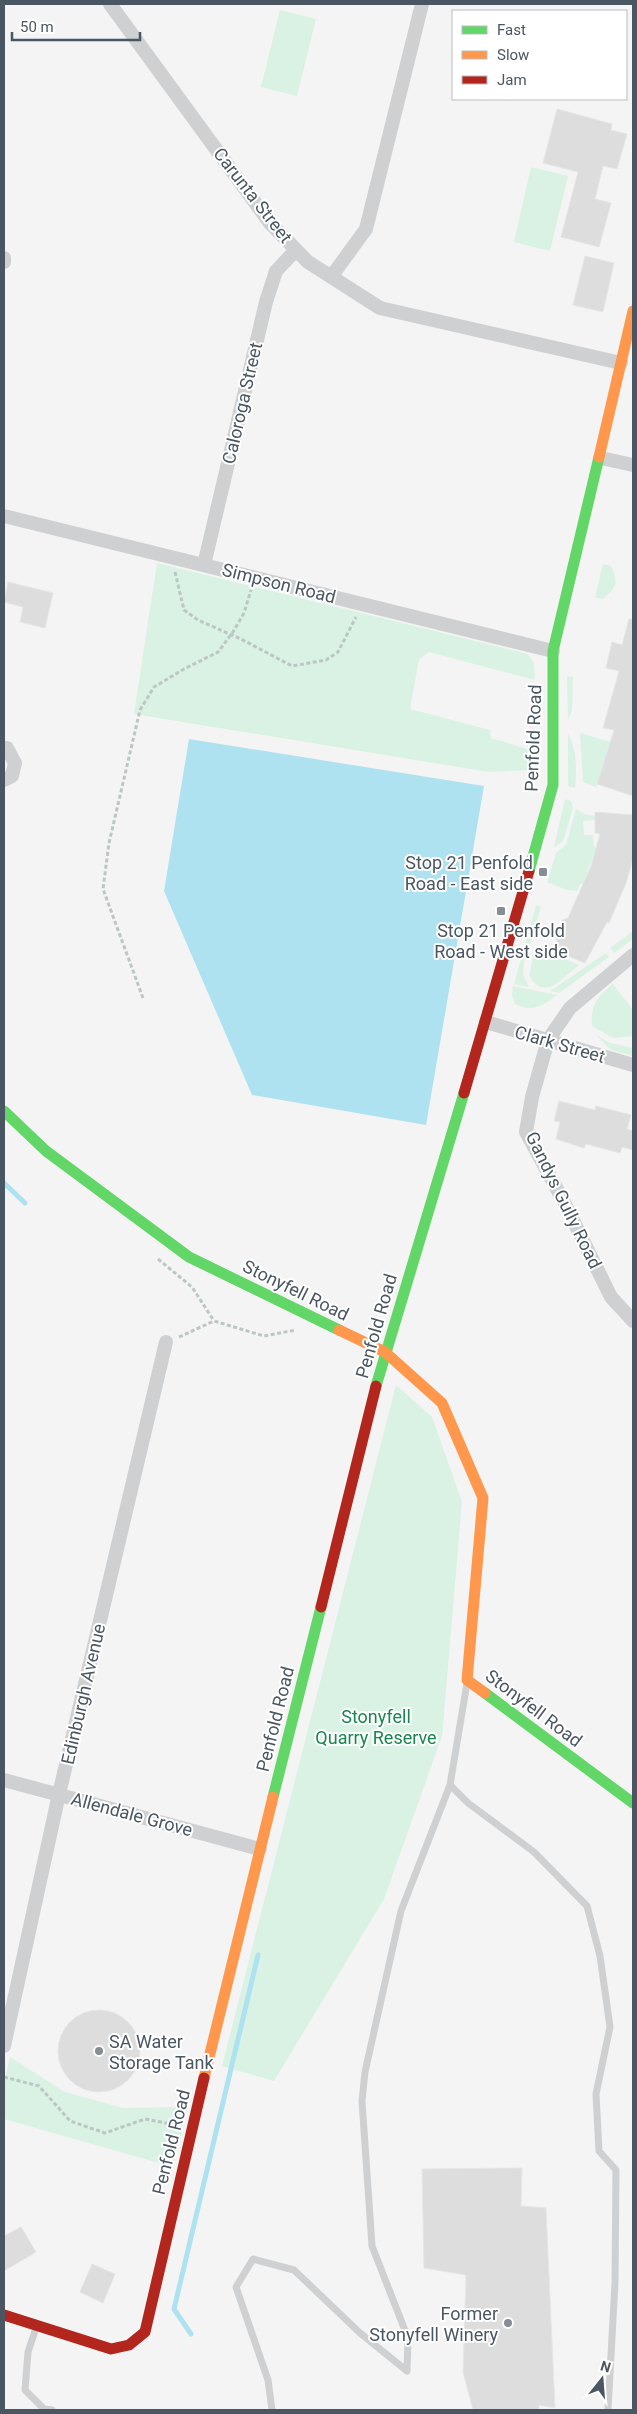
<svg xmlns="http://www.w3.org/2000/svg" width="637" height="2414" font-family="Roboto,sans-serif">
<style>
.green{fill:#d9f2e3}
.water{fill:#aee2f0}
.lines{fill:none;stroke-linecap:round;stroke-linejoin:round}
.stream{stroke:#aee2f0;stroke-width:5}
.building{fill:#ddddde;stroke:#e5e6e7}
.path{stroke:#bcc7c4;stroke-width:3;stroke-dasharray:4 2.5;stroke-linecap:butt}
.lane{stroke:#ced0d2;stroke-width:7}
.street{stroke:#ced0d2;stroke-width:14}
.fast{stroke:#63d668;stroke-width:11}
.slow{stroke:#ff974d;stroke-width:11}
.jam{stroke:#b3261e;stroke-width:11}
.poi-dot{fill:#868d94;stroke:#fff;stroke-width:2}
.labels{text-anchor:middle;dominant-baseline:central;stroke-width:4;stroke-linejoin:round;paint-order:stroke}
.street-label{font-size:18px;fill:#4a5661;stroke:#fff}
.poi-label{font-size:18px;fill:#4a5661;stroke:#fff;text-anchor:end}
.park-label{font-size:18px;fill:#17864f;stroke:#fff}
</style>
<rect width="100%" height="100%" fill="#f4f4f4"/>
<path class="green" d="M280,10l36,9 -19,77 -36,-9z
M531,167l37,9 -18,75 -36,-9z
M157,563l371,91 6,9 1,17 -106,-28 -10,7 -9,50 80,21 1,8 46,14 -5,18 -43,2 -355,-58z
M603,564l8,2c8,17 6,21 -8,33l-8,-2z
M567,676l6,1 -1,33 -4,10z
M568,733c9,17 9,36 7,55l-7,-2z
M580,733l31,9 -15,45 -13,-5z
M565,799l6,2 2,7 -10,33 -9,6z
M576,809l8,5 11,2v4l-12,1 1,14h9l1,12 2,1 -13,36h-3l-3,7 -10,-1 -20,-8 9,-29 10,-8z
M536,905l5,2 -17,56 -1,11 6,13 -15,-3z
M633,931v8l-19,14 -4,-5z
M536,946l43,19c-17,13 -35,38 -50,10z
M606,953l3,4 -50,36 -9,-2z
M613,984l20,26v26l-20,2 -21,-12c-2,-20 6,-31 21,-42z
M513,986l44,9c-13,10 -25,18 -42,9l-3,-9z
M595,1034l15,9 23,5v8l-22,-6z
M396,1385l36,32 30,85 -20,234 -58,163 -110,182 -52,-15z
M10,2057l55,35 58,16 65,-1 -15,60 -169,-48v-36z"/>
<path class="water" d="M189,739l295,47 -58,339 -174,-30 -88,-204z"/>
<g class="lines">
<path class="stream" d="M4,1183l21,20
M191,2334l-17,-25 84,-354"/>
</g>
<path class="building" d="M557,109l55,15 -1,6 16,4 -10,35 -14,-3 -8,33 16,4 -12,44 -38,-10 17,-65 -35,-9z
M585,256l29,7 -11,49 -30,-7z
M8,582l45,11 -8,35 -25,-6 3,-15 -19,-5z
M629,619h4v177l-36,-12 17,-54 -11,-2 16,-57 -13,-3 6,-26 10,3z
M595,812l38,3v44l-7,24 -17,40 -2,-1 -22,41 -32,-13 4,-9 -2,-4 7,-17 6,-2 23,-52 9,-32 -5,-1z
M559,1101l36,9 1,-4 35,9 -4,14 6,2v19l-11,-3 -2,6 -34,-9 -2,4 -28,-9 4,-17 -6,-1z
M58 2051a41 41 0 1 1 82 0a41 41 0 1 1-82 0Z
M522,2168l-1,38 25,2 9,200 -16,-3v5h-66l-10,-38 3,-97 -42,-7 -2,-99z
M21,2227l15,25 -32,19v-35z
M92,2264l23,10 -12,29 -23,-11z"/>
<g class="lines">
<path class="path" d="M175,572l9,38 14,10 43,19 51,27 34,-6 12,-8 18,-35
M143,998l-40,-109 6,-46 31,-133 14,-23 30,-18 34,-17 15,-20 11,-19 7,-23
M158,1259l34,28 22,34
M179,1337l35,-16 50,15 32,-6
M4,2077l35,9 31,35 35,12 40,-14 31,6"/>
<path class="lane" d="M450,1785l18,18 66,49 53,54 13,50 10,71 -14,67 3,57 17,19 -1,113 -7,127
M36,2328l-8,24 -3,38 19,19 8,1
M272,2410l-4,-30 -32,-93 17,-28 41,11 66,63 47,38 1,-33 -36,-92 -10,-145 3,-29 36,-161 49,-126 17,-102"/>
<path class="street" d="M110,4l160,219 38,39 72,46 241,55
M4,258v4
M331,277l35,-48 56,-225
M601,458l32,7
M4,516l549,135
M204,565l62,-263 10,-31 20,-21
M4,748h3l8,15 -3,13 -8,4
M633,955l-63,53 -22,32 -16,57 -6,35 38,70 47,95 22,24
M486,1022l147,43
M4,1780l256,69
M4,2046l55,-252 107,-452"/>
<path class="fast" d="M529,871l24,-86v-134l46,-194
M4,1111l42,40 143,106 150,73
M376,1386l88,-293
M485,1693l148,110
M273,1797l48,-190"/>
<path class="slow" d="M599,457l34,-146
M339,1330l46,22 57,51 41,95 -16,182 18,13
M204,2078l69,-281"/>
<path class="jam" d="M464,1093l65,-222
M321,1607l55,-221
M4,2315l107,34 18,-4 16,-13 59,-254"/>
</g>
<g class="poi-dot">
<rect x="538" y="867" width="10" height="10" rx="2.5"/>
<rect x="496" y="906" width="10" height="10" rx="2.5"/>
<circle cx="99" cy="2051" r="5"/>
<circle cx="508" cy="2323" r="5"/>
</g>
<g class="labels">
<g class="street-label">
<text transform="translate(253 195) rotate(52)">Carunta Street</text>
<text transform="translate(242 403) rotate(-77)">Caloroga Street</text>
<text transform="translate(279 583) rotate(14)">Simpson Road</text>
<text transform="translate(533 738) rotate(-88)">Penfold Road</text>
<text transform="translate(560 1044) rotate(16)">Clark Street</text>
<text transform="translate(564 1200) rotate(64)">Gandys Gully Road</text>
<text transform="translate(296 1290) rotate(26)">Stonyfell Road</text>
<text transform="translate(376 1326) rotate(-74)">Penfold Road</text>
<text transform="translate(83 1694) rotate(-77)">Edinburgh Avenue</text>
<text transform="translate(534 1708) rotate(37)">Stonyfell Road</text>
<text transform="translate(275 1719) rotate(-76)">Penfold Road</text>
<text transform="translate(132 1814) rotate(15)">Allendale Grove</text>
<text transform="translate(171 2142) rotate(-76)">Penfold Road</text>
</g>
<g class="poi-label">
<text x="533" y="862">Stop 21 Penfold<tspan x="533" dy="21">Road - East side</tspan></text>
<text x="501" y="930" text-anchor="middle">Stop 21 Penfold<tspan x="501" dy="21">Road - West side</tspan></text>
<text x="109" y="2041" text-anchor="start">SA Water<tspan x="109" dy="21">Storage Tank</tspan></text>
<text x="498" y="2313">Former<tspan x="498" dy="21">Stonyfell Winery</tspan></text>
</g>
<g class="park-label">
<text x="376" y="1716">Stonyfell<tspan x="376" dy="21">Quarry Reserve</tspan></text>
</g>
</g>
<rect width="637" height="2414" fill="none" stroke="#4a5661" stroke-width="10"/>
<rect x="452" y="10" width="175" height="90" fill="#ffffff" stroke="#b7bbc0"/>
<rect x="462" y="26" width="25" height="8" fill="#63d668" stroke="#b7bbc0"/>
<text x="497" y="35" font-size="15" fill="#4a5661">Fast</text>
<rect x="462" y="51" width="25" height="8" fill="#ff974d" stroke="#b7bbc0"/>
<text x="497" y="60" font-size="15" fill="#4a5661">Slow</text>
<rect x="462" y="76" width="25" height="8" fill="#b3261e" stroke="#b7bbc0"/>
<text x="497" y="85" font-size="15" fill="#4a5661">Jam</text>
<g transform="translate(602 2379) rotate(17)" stroke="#ffffff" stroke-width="4" paint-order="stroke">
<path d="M0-4L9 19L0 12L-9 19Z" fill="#4a5661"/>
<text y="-8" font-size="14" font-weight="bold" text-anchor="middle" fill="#4a5661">N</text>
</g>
<path d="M12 32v8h128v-8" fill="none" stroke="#4a5661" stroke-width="2.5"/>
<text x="20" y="32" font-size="15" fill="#4a5661" stroke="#ffffff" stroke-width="4" paint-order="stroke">50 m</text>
</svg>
